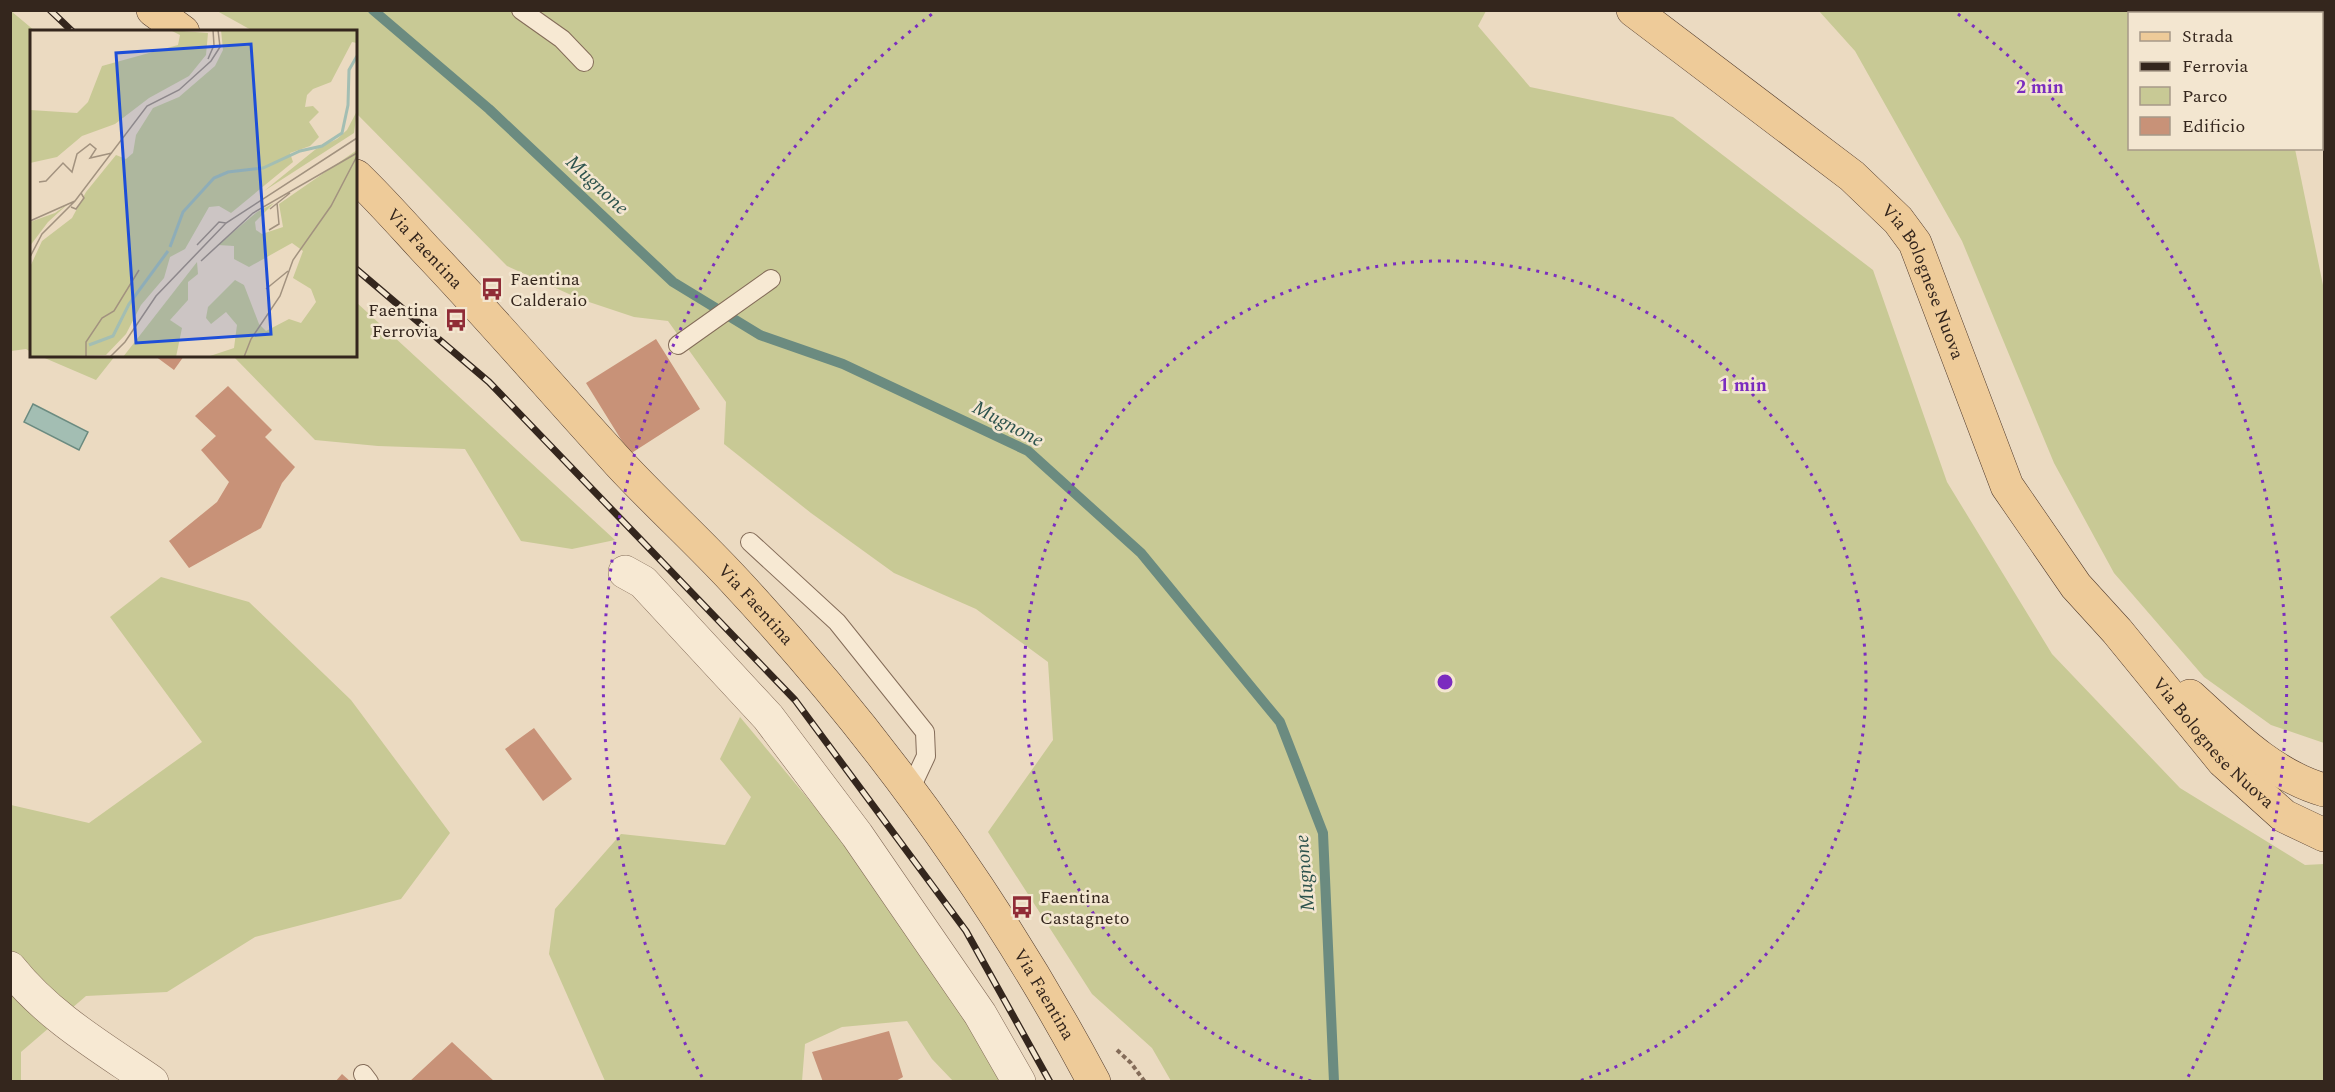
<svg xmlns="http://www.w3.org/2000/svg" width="2335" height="1092" font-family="Spectral,serif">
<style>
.green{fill:#c8c995}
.water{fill:#a3beb3;stroke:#6b8b80;stroke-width:1.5}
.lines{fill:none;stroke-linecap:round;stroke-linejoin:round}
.stream{stroke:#6b8b80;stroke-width:10}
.building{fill:#c89278}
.lane-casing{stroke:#846c59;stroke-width:20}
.street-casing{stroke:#846c59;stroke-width:34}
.primary-casing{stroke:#513b2d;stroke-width:34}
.path{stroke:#846c59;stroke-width:4;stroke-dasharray:4.5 3;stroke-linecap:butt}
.lane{stroke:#f7e9d3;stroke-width:18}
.street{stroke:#f7e9d3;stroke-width:33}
.primary{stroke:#eecb99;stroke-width:33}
.rail-casing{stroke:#34261d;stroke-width:7}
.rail{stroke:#f3e6d0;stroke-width:4.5;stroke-dasharray:14;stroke-linecap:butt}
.ring{fill:none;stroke:#7b2cbf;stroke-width:3;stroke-dasharray:3 6}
.labels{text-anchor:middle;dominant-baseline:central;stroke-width:5;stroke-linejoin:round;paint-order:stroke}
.street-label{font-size:18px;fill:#34261d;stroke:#f3e6d0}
.poi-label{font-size:18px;fill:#34261d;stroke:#f3e6d0;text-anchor:start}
.water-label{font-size:20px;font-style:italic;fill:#2d534d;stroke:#f3e6d0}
.inset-river{fill:none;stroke:#a3beb3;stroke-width:3}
.inset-road{fill:none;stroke:#a2927f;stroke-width:1.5}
.view{fill:#1d4ed8;fill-opacity:0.15;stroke:#1d4ed8;stroke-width:3}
.inset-edge{fill:none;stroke:#34261d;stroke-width:3}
.centre{fill:#7b2cbf;stroke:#f3e6d0;stroke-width:3}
.ring-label{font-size:18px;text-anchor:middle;font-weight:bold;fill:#7b2cbf;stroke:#f3e6d0;stroke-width:5;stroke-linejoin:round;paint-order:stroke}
</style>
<rect width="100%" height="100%" fill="#ebdac1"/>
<path class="green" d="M11,11l24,20 -3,1 -1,320 -5,-3 -15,2z
M217,11h1269l-8,15 52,61 143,30 200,153 74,212 105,172 128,134 125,77 19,-1v217h-1153l-19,-33 -60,-54 -104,-162 65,-92 -5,-78 -72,-53 -82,-36 -83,-60 -87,-69 2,-42 -58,-81 -34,-4 -54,-18 -73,-33 -151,-153v-81l-103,-1z
M1819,11h447v2l-136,1v134l165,1 29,141v453l-53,-18 -67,-48 -90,-104 -60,-110 -92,-222 -107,-190z
M356,302l259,238 -43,9 -51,-8 -56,-92 -87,-3 -63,-6 -82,-84h123z
M40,356h75l-19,24z
M161,577l88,25 102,98 99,133 -49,66 -146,38 -88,55 -81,4 -65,56v29l-10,1v-277l78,18 113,-81 -92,-125z
M740,717l134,161 135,203h-56l-21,-22 -25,-38 -65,6 -37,17 -3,37h-197l-56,-127 6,-45 66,-75 104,11 26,-48 -31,-38z"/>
<path class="water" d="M33,404l55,28 -9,18 -55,-28z"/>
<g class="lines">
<path class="stream" d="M373,10l116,99 184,173 87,53 83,29 185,87 113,102 139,169 43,111 11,249"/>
</g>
<path class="building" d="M656,339l44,70 -70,45 -44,-71z
M155,356h29l-10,14z
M228,386l44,44 -7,7 30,30 -13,16 -21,45 -72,40 -20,-27 48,-39 12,-20 -28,-32 15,-14 -21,-20z
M534,728l38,51 -29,22 -38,-52z
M889,1031l14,46 -9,5h-71l-11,-30z
M452,1042l43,40h-86z
M342,1074l9,8h-16z"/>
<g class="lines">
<g class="lane-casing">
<path id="lane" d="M521,10l41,29 22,23
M678,345l93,-66
M750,542l87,80 88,110 1,24 -16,34
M363,1074l6,8"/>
</g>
<g class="street-casing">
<path id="street" d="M625,572l18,10 125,135 89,118 123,179 39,68
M10,968c39,49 91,79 142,114"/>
</g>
<g class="primary-casing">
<g id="primary">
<path d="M153,10l30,22"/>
<path id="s1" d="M1633,10l219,166 46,44 17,23 92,243 69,100 41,45 106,130 61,55 40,19"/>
<path id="s2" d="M356,176c24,23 46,48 69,73 66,69 129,143 194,214 37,40 78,77 115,117 141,151 263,320 360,502"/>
<path d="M2190,696c40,36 81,79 134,94"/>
</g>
</g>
<path class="path" d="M1117,1050l14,13 14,19"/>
<use href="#lane" class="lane"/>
<use href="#street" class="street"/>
<use href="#primary" class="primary"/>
<g class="rail-casing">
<path id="rail" d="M50,10l23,22
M356,269l133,113 306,318 171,231 84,151"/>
</g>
<use href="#rail" class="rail"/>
</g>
<g class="ring">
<path d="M1311 1081A421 421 0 1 1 1579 1081"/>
<path d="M702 1077A842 842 0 0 1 932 14M1958 14A842 842 0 0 1 2188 1077"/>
</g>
<defs>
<g id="bus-bare" transform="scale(1.8)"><path d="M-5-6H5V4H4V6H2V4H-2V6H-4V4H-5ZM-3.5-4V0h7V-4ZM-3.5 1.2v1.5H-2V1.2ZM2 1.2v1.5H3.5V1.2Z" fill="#902c36" stroke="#f3e6d0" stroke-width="2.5" paint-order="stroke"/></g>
</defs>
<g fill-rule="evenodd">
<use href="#bus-bare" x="492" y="289"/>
<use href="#bus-bare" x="456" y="320"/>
<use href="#bus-bare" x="1022" y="907"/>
</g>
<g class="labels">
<g class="street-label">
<text stroke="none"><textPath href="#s2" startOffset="100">Via Faentina</textPath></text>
<text stroke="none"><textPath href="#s1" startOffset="405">Via Bolognese Nuova</textPath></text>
<text stroke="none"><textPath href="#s2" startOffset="586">Via Faentina</textPath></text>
<text stroke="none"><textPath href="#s1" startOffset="957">Via Bolognese Nuova</textPath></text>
<text stroke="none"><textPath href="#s2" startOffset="1072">Via Faentina</textPath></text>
</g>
<g class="poi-label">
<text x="510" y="279">Faentina<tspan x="510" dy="21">Calderaio</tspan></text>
<text x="438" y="310" text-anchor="end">Faentina<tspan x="438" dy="21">Ferrovia</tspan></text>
<text x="1040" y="897">Faentina<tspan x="1040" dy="21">Castagneto</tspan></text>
</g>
<g class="water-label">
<text transform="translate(597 185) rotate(43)">Mugnone</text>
<text transform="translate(1008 424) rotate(28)">Mugnone</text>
<text transform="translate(1305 873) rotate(-95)">Mugnone</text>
</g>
</g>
<g transform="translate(30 30)">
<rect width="327" height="327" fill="#ebdac1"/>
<path d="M140,0l38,3 -2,22 -17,21 -40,22 -34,26 -33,12 -25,21 -27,6v-53l47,3 11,-11 14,-36 76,-21 2,-10zM191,0h136v13l-5,-1 -21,40 -18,7 -6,6 -2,12 8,-1 6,6 -10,10 10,15 -9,9 -20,7 3,9 -62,51 -12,-7 -10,1 -24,42 -15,8 -6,21 -23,27 -15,29 -20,21 -76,2v-90l12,-26 30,-23 14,-26 30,-37 10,4 7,-6 3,-18 17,-27 26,-11 36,-31 8,-16zM327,81l-3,22 -90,58 52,-42 21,-10 10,-9zM327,120v207h-150l27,-9 3,-23 -11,-13 -15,12 -5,-6 2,-11 27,-27 9,5 15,39 7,7 23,-12 12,4 15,-21 -5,-13 -18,-11 10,-27 -11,-8 -43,24 -15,-8v-13l-16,-1 39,-33 17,-9 -19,19 1,8 6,4 21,-7 -4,-23zM39,173l-21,19 -18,24v-24l25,-9zM167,232l1,12 -10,8v18l-18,20 12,8 -6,29h-53z" fill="#c8c995"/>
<path class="inset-river" d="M140,217l13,-35 31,-34 14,-6 35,-4 37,-17 22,-5 20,-13 6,-28 1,-35 8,-14M59,315l24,-9 16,-32 39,-53"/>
<path class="inset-road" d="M178,29l6,-14 -1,-15M9,152l7,-1 17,-18 9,9 5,-18 13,-10 6,5 -6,9 22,-5M41,177l5,2 8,-11 -3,-5M240,179l20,-16M0,191l45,-20M239,200l10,-6 -2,-21M167,215l22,-23 7,1M0,227l12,-23 33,-33 72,-95 32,-16 32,-29 9,-14 -2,-17M171,231l52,-48 104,-60M236,259l22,-18M56,327v-15l16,-24 12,-7 25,-41M80,327l15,-15 31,-46 70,-73 131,-85M214,327l7,-18 29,-43 13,-36 38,-54 26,-50"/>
<path class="view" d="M221,14l20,290 -135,9 -20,-290z"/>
<rect width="327" height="327" class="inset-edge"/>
</g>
<circle cx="1445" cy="682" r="9" class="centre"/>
<g class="ring-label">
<text x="2040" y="93">2 min</text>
<text x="1743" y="391">1 min</text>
</g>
<rect width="2335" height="1092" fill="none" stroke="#34261d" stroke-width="24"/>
<rect x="2128" y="12" width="195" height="138" fill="#f3e6d0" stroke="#a79988" stroke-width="1.5"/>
<rect x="2140" y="32" width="30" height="9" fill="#eecb99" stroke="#a79988" stroke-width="1.5"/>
<text x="2182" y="42" font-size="18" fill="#34261d">Strada</text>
<rect x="2140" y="62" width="30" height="9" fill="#34261d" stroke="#a79988" stroke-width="1.5"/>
<text x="2182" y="72" font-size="18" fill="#34261d">Ferrovia</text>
<rect x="2140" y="87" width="30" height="18" fill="#c8c995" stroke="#a79988" stroke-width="1.5"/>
<text x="2182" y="102" font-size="18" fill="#34261d">Parco</text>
<rect x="2140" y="117" width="30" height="18" fill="#c89278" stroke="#a79988" stroke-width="1.5"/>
<text x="2182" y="132" font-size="18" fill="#34261d">Edificio</text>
</svg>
